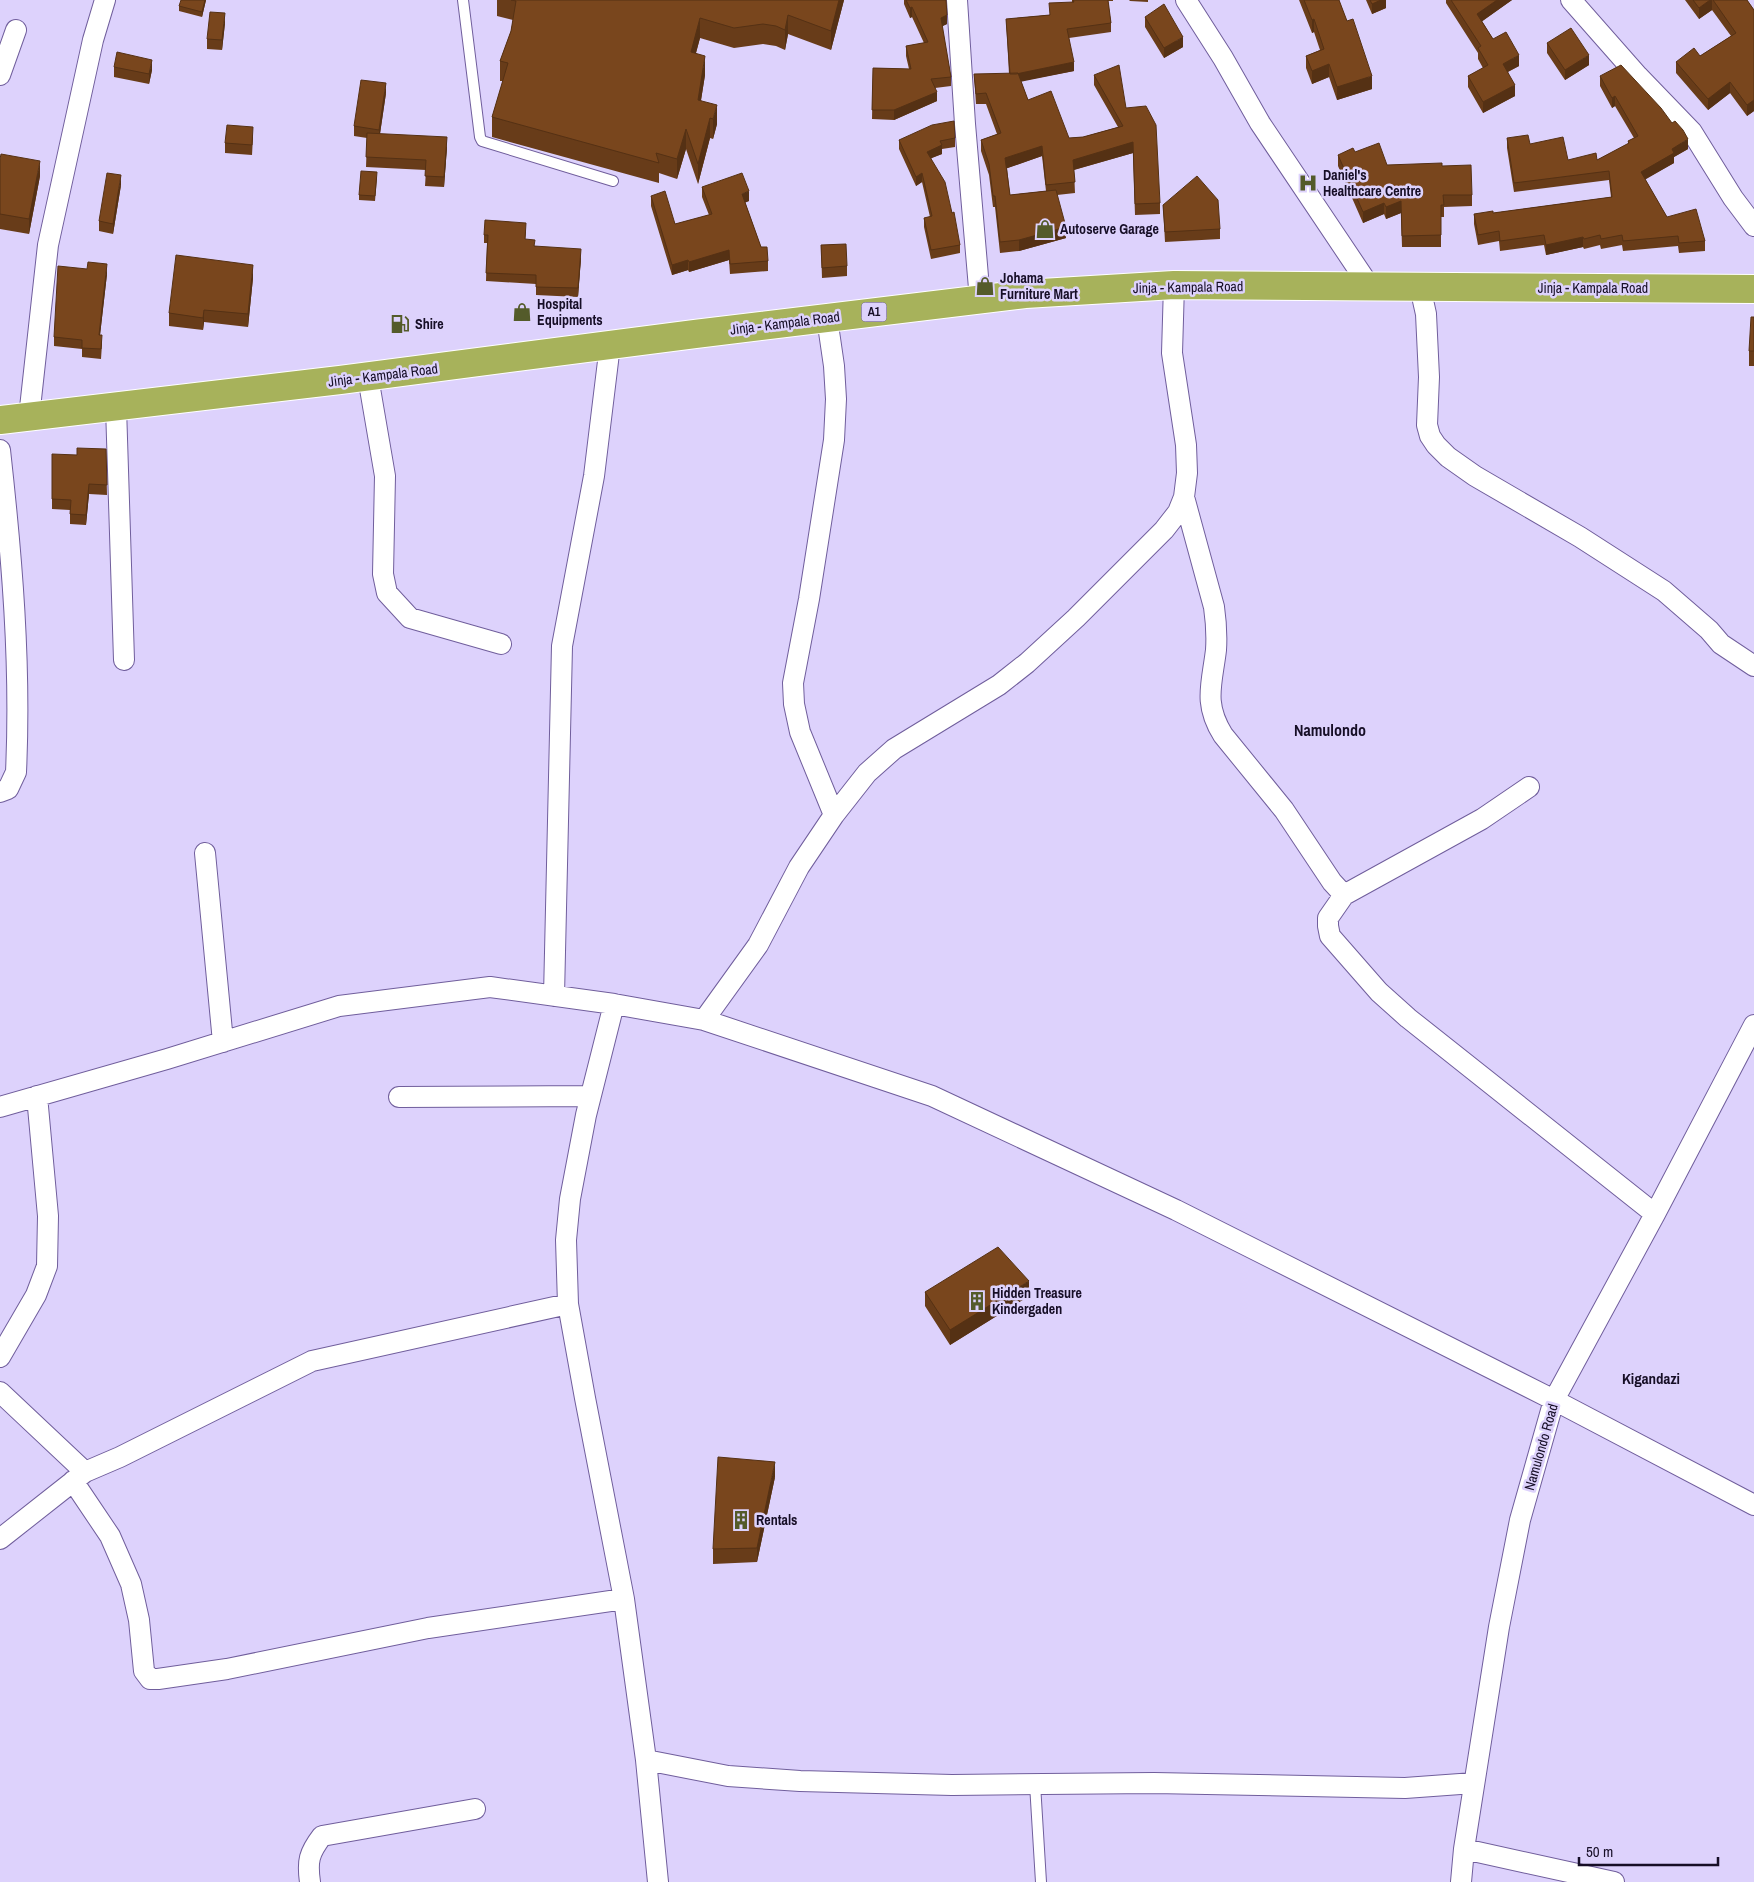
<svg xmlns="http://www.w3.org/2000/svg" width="1754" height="1882" font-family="'Archivo Narrow',sans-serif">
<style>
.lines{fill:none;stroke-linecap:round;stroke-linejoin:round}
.service-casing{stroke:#705e9c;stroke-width:12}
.minor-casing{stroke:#705e9c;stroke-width:22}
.trunk-casing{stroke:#fff;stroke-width:30}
.service{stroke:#fff;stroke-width:10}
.minor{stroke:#fff;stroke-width:20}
.trunk{stroke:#a7b25b;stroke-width:28}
.wall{fill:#683c19;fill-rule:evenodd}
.shaded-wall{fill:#553114}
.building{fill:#79461d;stroke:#553114}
.labels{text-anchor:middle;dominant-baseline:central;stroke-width:5;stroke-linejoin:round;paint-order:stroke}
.shield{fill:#ddd2fc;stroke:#524966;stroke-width:1}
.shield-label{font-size:12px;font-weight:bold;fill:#160e26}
.poi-label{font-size:14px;font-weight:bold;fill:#160e26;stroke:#ddd2fc;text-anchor:start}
.street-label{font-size:14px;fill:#160e26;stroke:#ddd2fc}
.neighbourhood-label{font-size:15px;font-weight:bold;fill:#160e26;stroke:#ddd2fc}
.quarter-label{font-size:16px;font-weight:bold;fill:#160e26;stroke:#ddd2fc}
</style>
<rect width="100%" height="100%" fill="#ddd2fc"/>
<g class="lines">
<g class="service-casing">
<path id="service" d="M463,0l17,137 2,4 131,40
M1035,1784l6,98"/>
</g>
<g class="minor-casing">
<path id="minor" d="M957,0l8,124 15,176
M1186,0l37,58 37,65 110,164
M1571,0l67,76 54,56 41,66 21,28
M0,75l16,-45
M1420,287l6,27 3,63 -2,48 3,11 6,9 12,12 27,19 105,61 84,54 45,39 12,14 33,22
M827,318l7,48 2,33 -2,41 -25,159 -16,84 1,21 6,28 34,83
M368,377l17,99 -2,98 4,19 23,25 91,26
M116,407l8,253
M29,417l19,-172 45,-205 12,-40
M0,450c12,108 21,214 16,322l-8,17 -8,3
M1184,497l30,110c2,14 3,28 2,43 -4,34 -13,53 7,85l61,75 48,72 12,13
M1529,787l-47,32 -138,76 -16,23v8l2,10 49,56 29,26 247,196
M205,853l18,189
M554,996l8,-350 32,-170 16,-131
M614,1004l-28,111 -16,84 -4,41 2,64 17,94 39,201 22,161 12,122
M704,1020l54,-75 41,-78 35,-52 33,-42 27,-24 105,-64 28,-22 49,-45 88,-88 14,-18 6,-15 3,-24 -1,-28 -14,-92 2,-68
M399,1097l191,-1
M0,1107l167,-48 172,-53 151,-19 124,17 90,16 228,76 244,114 378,190 200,105
M0,1357l36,-62 11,-29 1,-50 -11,-120
M0,1392l85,80
M73,1481l37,55 21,48 8,36 5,51 6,8h8l69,-10 201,-41 196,-29
M0,1539l85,-67 35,-15 192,-96 256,-57
M646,1760l82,16 72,5 152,4 202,-2 251,5 69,-5
M1464,1849l150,33
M310,1882c-3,-21 -1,-29 12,-46l153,-27
M1461,1882l3,-33 35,-222 21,-107 34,-120 101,-186 99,-189"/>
</g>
<g class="trunk-casing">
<path id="trunk" d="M0,420l340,-40 355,-46 330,-40 149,-9 580,4"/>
</g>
<use href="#service" class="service"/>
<use href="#minor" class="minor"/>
<use href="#trunk" class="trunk"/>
</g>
<path class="wall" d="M206,0l-4,17 -23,-6v-5z
M497,0h347l-13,50 -43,-16 -3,16 -9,-4 -13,-2 -29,4 -34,-10 -4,15 9,22 -4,25 16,24 -4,15 -3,-1 -12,46 -12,-35 -9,30 -18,-6v10l-167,-46v-20l11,-36h-3v-20l11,-30 2,-11 -16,-4z
M904,0h42l1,24 -5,2 9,51v9l-16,2 2,13 -43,19 -22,-1 1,-51 36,1 -3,-13v-10l18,-3 -12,-26 -2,1 -6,-14z
M1072,0h41v1h-5l3,22v9l-42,6 5,33 -53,10 7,19 41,38 14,-1 35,-10 -24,-42v-10l32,33 34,95v11l-25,1 -2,-62 -59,17 1,23 -18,2 9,43 -47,13 -19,2 -5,-46h-2l-4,-32 -8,-24v-11l16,-6 -11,-30h-10l-2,-30h35l-3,-55 43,-4 23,-13zM1042,156l4,35 -36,4 -3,-27z
M1129,0h19v2l-18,-1z
M1299,0h40l33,89 -35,11 -8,-23 -17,7 -6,-16v-12l14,-6 -6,-18 -2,1z
M1366,0h20v8l-14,6z
M1446,0h66l-30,21 11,18 26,27 -11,6 7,24 -32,17 -15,-26v-11l15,-8 -5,-9v-6l-32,-50z
M1685,0h62l7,10v101l-7,5 -17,-23 -22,17 -32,-37v-11l24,-6 31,-20 -19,-26 -13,9z
M1145,17l38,30 -19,11 -19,-31z
M225,23l-3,27 -15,-1v-10z
M1547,43l42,22 -24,15 -18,-27z
M114,67l38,3 -3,14 -35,-7z
M1600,76l88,73 -14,8v6l-29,16 22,38 38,24v10l-26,2 -1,-7 -55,5 -1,-6 -21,4 -1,-4 -16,4 -1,-2 -37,8 -2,-10 -44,6 -1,-10 -21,4 -4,-21v-10l19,-1 118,-16 -2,-17 -95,12 -7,-44v-10l23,6 38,16h29l31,-16v-3l6,-3 -19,-32 -3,2 -12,-22z
M386,93l-6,41 67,13 -3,40 -19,-1 1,-16 -60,-3 1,-29 -13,-2v-10z
M253,137l-1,18 -27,-2v-10z
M955,138v9l-13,2v5l-11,4 21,55 8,32v8l-29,6 -7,-32v-9l6,-1 -8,-35 -6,4 -17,-37v-9z
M1355,152l32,13 55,1 30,29v11l-28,1v10h-3v30h-39l-1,-34 -15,6 -2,-5 -21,9 -25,-57v-11z
M0,159l40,17 -11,58 -29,-5z
M377,177l-2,24 -16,-1v-5z
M121,185l-8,49 -14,-3v-10z
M702,187l47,14 -4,1 16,45 7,14v10l-38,3 -1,-14 -40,12 -1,-2 -16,5 -21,-69v-10l24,28 34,-9 -7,-18z
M1163,205l57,24v10l-55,3z
M526,232l-1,8 10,6 46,12 -3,39 -42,-2v-11l-50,-3 1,-38h-3v-8z
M821,245l26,21v10l-25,2z
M107,274l-7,61 2,9 -1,15 -19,-2v-8l-28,-3v-9z
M253,278l-5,49 -44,-5 -1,8 -34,-4v-13z
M1754,317v49h-5v-15z
M106,449l1,46 -18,-1 -3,31 -16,-1v-14l-18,-1v-10l25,-44z
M925,1292l104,4 -79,49 -25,-39z
M775,1477l-18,85 -44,2v-15z"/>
<path class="shaded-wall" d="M205,0h1l-4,17v-5z
M839,0h5l-13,50v-19z
M1381,0h5v8l-14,6v-10z
M1497,0h15l-35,25v-11z
M1710,0h2v10l-13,9v-11z
M912,7v10l-2,1v-10z
M225,13v10l-3,27v-10z
M788,15v19l-3,16v-20z
M947,15v9l-6,3v-9z
M700,18v20l-9,33v-19z
M1314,19v13l-2,1v-13z
M1183,37v10l-19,11v-10z
M1519,55v11l-16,8v-10z
M1589,55v10l-24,15v-10z
M705,56v19l-7,44v-19z
M152,60v10l-3,14v-10z
M1074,62v9l-64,13v-9z
M1329,64v13l-17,7v-13z
M1372,76v13l-35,11v-13z
M1730,82v11l-22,17v-11z
M386,83v10l-7,47v-10z
M1515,85v11l-32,17v-11z
M937,92v9l-43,19v-10z
M1615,96v10l-3,2v-10z
M1754,100v11l-7,5v-11z
M717,105v19l-4,15v-20z
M710,118v20l-12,46v-20z
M686,129v20l-9,30v-20z
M447,137v10l-3,40v-10z
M1688,139v10l-14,8v6l-33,19v-10l31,-23z
M1133,142v11l-60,17v-10z
M942,145v9l-15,6v-8z
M1042,146v10l-37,13v-11z
M40,161v15l-11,58v-15z
M922,173v9l-6,4v-9z
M121,175v10l-8,49v-10z
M749,191v10l-7,3v-10z
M1401,201v12l-15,6v-12z
M1384,203v11l-21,9v-11z
M1066,227v11l-47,13v-11z
M1583,237v10l-37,8v-10z
M581,249v9l-3,39v-9z
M729,250v10l-40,12v-10z
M688,260v10l-16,5v-10z
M107,264v10l-8,70v-9z
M253,265v13l-5,49v-13z
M204,310v12l-1,8v-12z
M89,484v10l-3,31v-10z
M1029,1281v15l-79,49v-15z
M775,1462v15l-18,85v-14z"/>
<path class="building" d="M181,0h24l-3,12 -23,-6z
M511,0h328l-8,31 -43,-16 -3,15 -9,-4 -13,-2 -29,4 -34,-10 -9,34 14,4 -7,44 19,5 -4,14 -3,-1 -12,46 -12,-35 -9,30 -21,-6 3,10 -167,-46 16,-54 -8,-2 11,-30 5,-30z
M906,0h40l1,15 -6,3 10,59 -20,2 6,13 -43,18h-22l1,-42 38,1 -5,-23 22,-4 -16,-35 -2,1z
M1073,0h35l3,23 -44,6 7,33 -58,12h-6l-4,-55 44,-4 -1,-12 25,-1z
M1304,0h35l8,21 6,-2 19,57 -35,11 -8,-23 -17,7 -6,-15 18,-7 -10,-30 -2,1z
M1370,0h11l-9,4z
M1451,0h46l-20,14 16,25 13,-7 13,23 -16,9 12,21 -32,17 -15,-26 20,-11 -10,-17 3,-2z
M1693,0h17l-11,8z
M1713,0h34l7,10v90l-7,5 -17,-23 -22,17 -32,-37 18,-14 6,8 36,-23z
M1164,4l19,33 -19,11 -19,-31z
M210,12l15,1 -3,27 -15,-1z
M1571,28l18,27 -24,15 -18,-27z
M117,52l35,8 -3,14 -35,-7z
M1119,65l7,43 20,-2 10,19 4,78 -25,1 -2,-62 -60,18 2,22 -29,3 -4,-39 -37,12 5,37 46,-5 10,37 -47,13 -19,2 -5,-46h-2l-4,-32 -8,-24 20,-7 -15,-40 -10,1 -2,-20 44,-1 10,27 23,-9 18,47 14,-1 40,-11 -29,-51z
M1621,65l40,43 11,15 3,-2 8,9 5,9 -16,10 2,4 -33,19 26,45 29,-8 9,32 -26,2 -1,-7 -55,5 -1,-6 -21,4 -1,-4 -16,4 -1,-2 -37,8 -2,-10 -44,6 -1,-10 -21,4 -4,-21 19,-3v2l119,-16 -3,-26 -95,12 -7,-45 21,-3 2,9 33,-7 5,23 28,-7 1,7 32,-17 -1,-2 10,-5 -23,-40 -3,2 -12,-22z
M361,80l25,3 -7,47 -25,-4z
M954,121l1,17 -15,3 2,4 -15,7 18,30 7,31 2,-1 6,33 -29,5 -7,-32 8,-2 -10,-43 -6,4 -17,-37 33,-15z
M227,125l26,2 -1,18 -27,-2z
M367,133l80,4 -3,40 -19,-1 1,-16 -60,-3z
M1379,143l8,22 55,-2v3l29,-1 1,30h-29l1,10h-3v30l-39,1 -1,-35 -15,6 -2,-4 -21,9 -25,-57 15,-7 2,4z
M1,154l39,7 -11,58 -29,-5v-55z
M361,171l16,1 -2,24 -16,-1z
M107,173l14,2 -8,49 -14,-3z
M742,173l7,18 -7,3 19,53h6l1,14 -38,3 -1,-14 -40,12 -1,-2 -16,5 -21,-69 14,-5 10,33 37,-10 -10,-27z
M1197,176l21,24 2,29 -55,3 -2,-27z
M485,220l41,3 -1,16 10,1 -1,6 47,3 -3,39 -42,-1v-12l-50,-2 2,-38h-4z
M846,244l1,22 -25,2 -1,-23z
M176,255l77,10 -5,49 -44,-4 -1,8 -34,-5z
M88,262l19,2 -8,71h3l-1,14 -19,-1v-8l-28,-3 4,-71 29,3z
M1751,317h3v34h-5z
M77,448l29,1 1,36 -18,-1 -3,31 -16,-1 1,-14 -19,-1v-45l25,1z
M998,1247l31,34 -79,49 -25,-38z
M718,1457l57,5 -18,86 -44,1z"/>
<defs>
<g id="hospital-bare" transform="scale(1.5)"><path d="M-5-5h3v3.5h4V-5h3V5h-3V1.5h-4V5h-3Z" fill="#545b2a" stroke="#ddd2fc" stroke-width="2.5" paint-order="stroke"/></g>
<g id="shop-bare" transform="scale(1.5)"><path d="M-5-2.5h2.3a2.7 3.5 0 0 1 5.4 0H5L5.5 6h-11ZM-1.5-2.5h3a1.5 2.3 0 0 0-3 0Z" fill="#545b2a" stroke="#ddd2fc" stroke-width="2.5" paint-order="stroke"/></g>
<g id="fuel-bare" transform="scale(1.5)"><path d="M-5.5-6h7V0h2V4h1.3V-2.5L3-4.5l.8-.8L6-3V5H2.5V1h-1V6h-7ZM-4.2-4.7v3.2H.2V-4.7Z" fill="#545b2a" stroke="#ddd2fc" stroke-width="2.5" paint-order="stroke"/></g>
<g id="building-bare" transform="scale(1.5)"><path d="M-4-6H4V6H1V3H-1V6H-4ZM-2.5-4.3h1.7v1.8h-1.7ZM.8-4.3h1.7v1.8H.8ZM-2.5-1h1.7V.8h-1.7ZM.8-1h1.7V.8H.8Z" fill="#545b2a" stroke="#ddd2fc" stroke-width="2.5" paint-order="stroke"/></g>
</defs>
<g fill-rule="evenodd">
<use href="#hospital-bare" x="1308" y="183"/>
<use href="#shop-bare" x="1045" y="229"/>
<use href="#shop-bare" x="985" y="286"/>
<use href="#shop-bare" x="522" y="312"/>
<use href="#fuel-bare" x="400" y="324"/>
<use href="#building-bare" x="977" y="1301"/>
<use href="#building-bare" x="741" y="1520"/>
</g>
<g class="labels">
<rect class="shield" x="861.5" y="302.5" width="25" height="19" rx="4"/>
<g class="shield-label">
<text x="874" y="312">A1</text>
</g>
<g class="poi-label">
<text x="1323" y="175">Daniel's<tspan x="1323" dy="16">Healthcare Centre</tspan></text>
<text x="1060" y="229">Autoserve Garage</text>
<text x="1000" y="278">Johama<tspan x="1000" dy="16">Furniture Mart</tspan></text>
<text x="537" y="304">Hospital<tspan x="537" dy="16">Equipments</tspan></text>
<text x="415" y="324">Shire</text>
<text x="992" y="1293">Hidden Treasure<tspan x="992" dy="16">Kindergaden</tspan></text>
<text x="756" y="1520">Rentals</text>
</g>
<g class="street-label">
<text transform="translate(1188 287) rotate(-1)">Jinja - Kampala Road</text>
<text x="1593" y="288">Jinja - Kampala Road</text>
<text transform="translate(785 323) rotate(-7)">Jinja - Kampala Road</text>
<text transform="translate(383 375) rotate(-7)">Jinja - Kampala Road</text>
<text transform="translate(1541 1447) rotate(-74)">Namulondo Road</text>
</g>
<g class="neighbourhood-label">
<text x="1651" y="1378">Kigandazi</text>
</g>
<g class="quarter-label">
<text x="1330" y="730">Namulondo</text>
</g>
</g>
<path d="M1579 1857v8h139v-8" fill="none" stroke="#160e26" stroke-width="2.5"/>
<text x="1586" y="1857" font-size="15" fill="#160e26" stroke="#ddd2fc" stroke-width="4" paint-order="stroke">50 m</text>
</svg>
